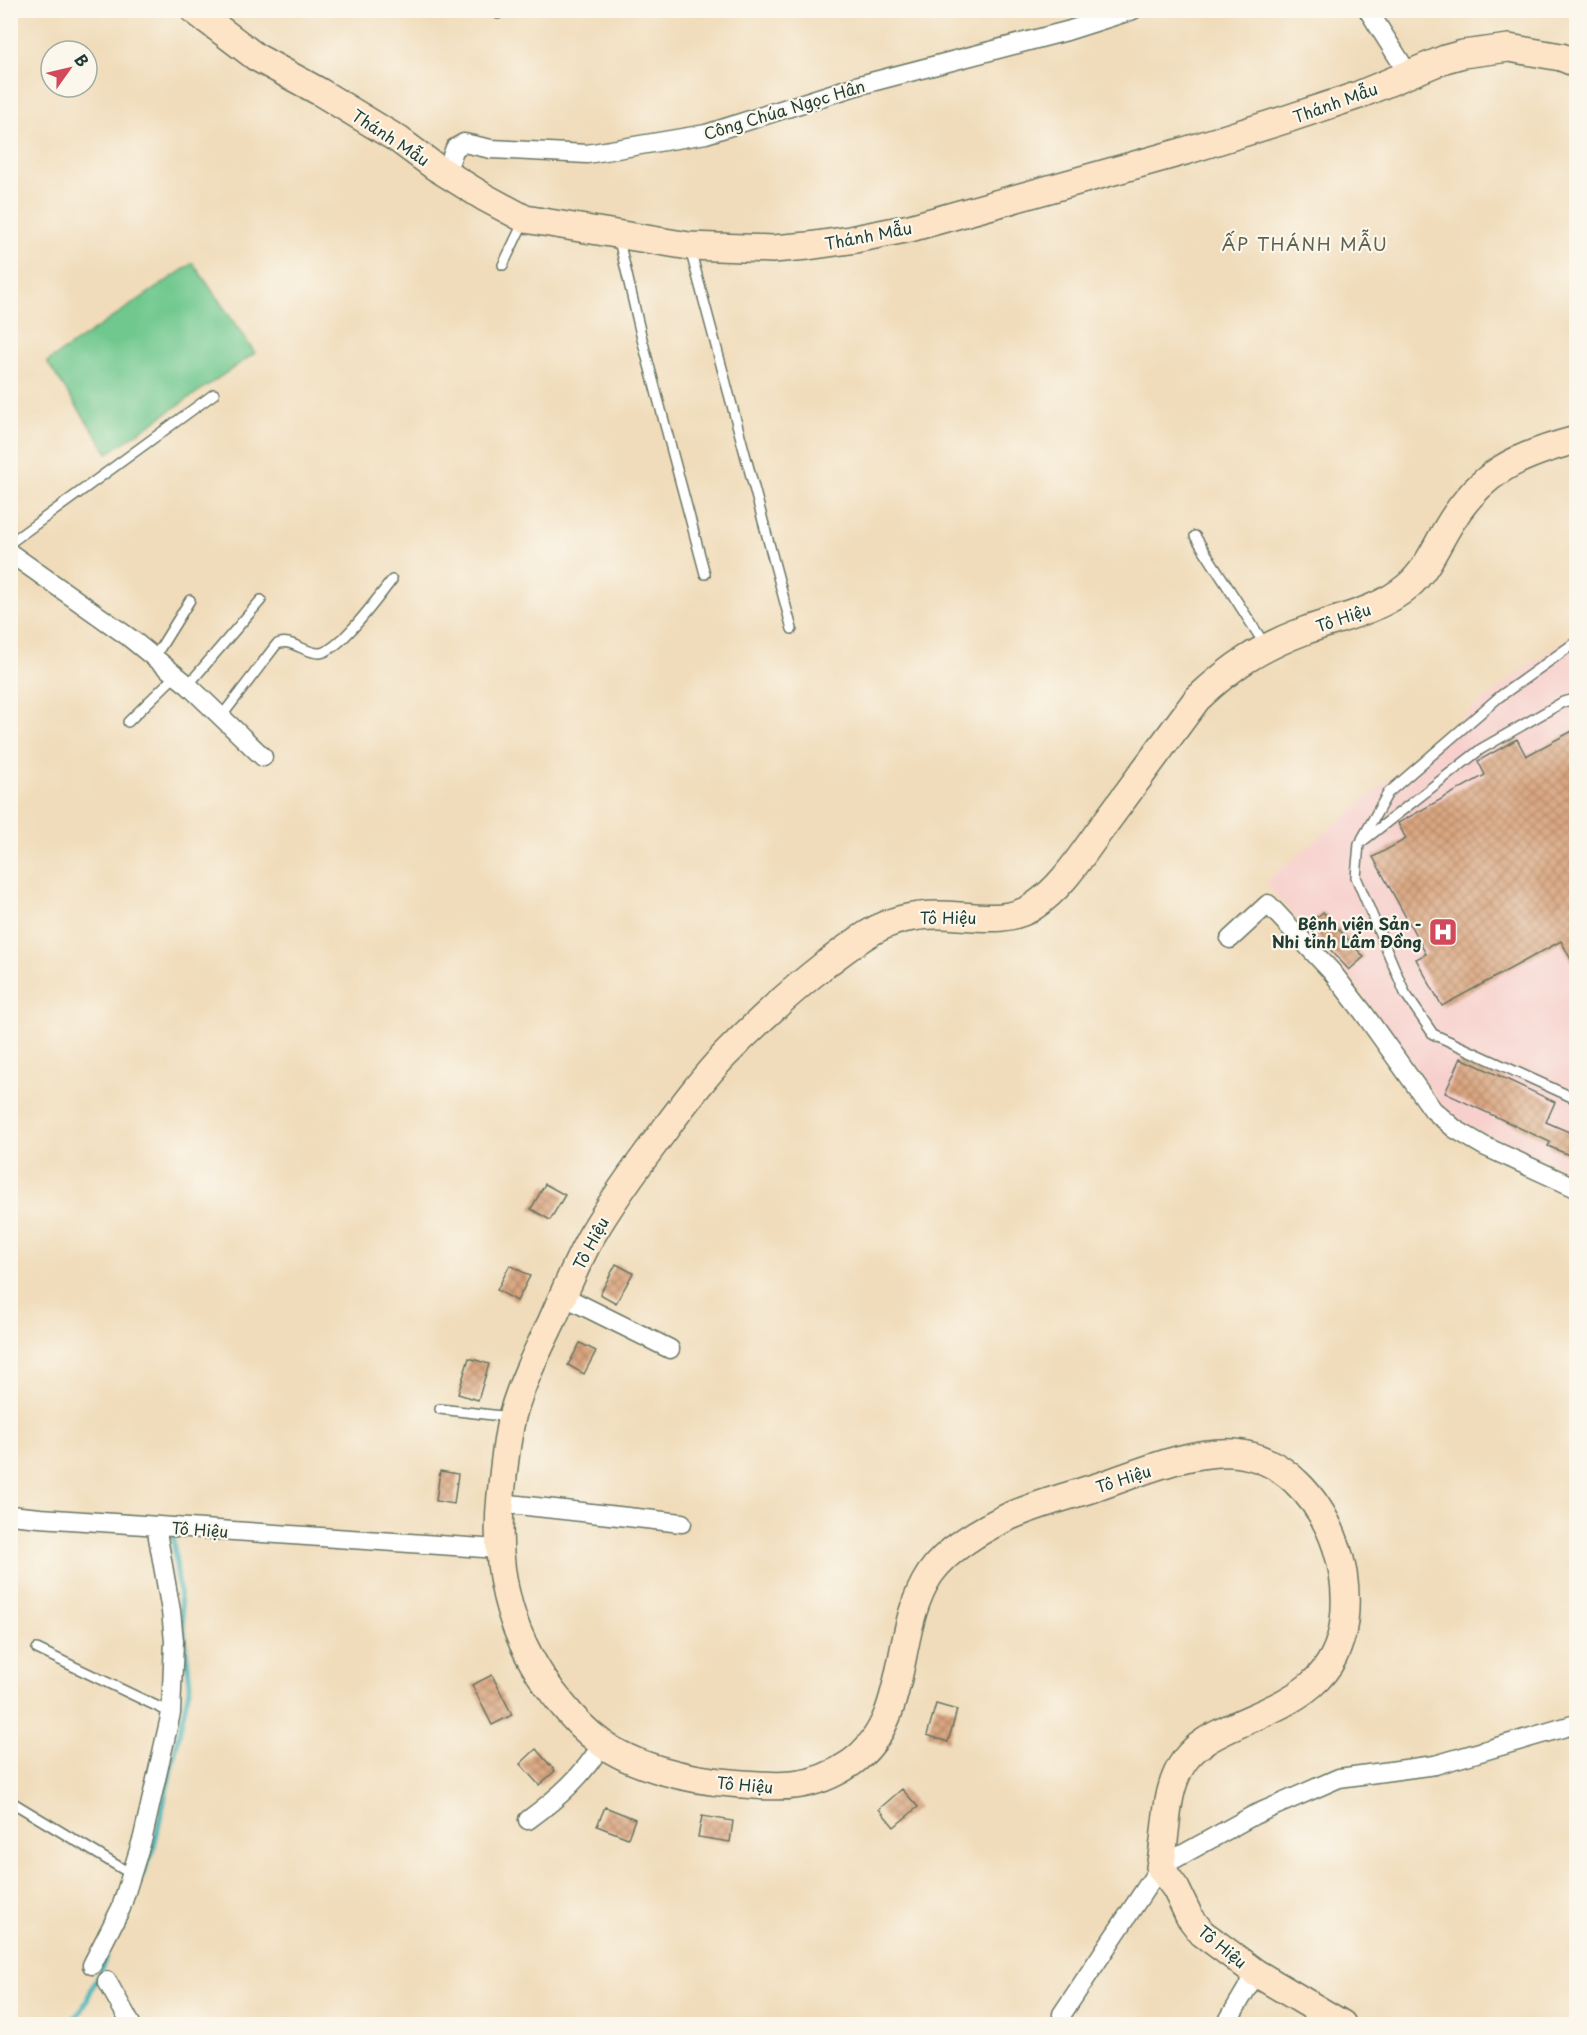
<svg xmlns="http://www.w3.org/2000/svg" width="1587" height="2035" font-family="'Playpen Sans',sans-serif">
<style>
.built{fill:#f7d0cd}
.pitch{fill:#6fc88e;stroke:#478261;stroke-width:1.5}
.lines{fill:none;stroke-linecap:round;stroke-linejoin:round}
.stream{stroke:#43b3ba;stroke-width:5}
.building{fill:url(#building-cross-hatch)}
.lane-casing{stroke:#687563;stroke-width:12}
.street-casing{stroke:#687563;stroke-width:21}
.secondary-casing{stroke:#687563;stroke-width:30}
.lane{stroke:#fff;stroke-width:9}
.street{stroke:#fff;stroke-width:18}
.secondary{stroke:#fee4c6;stroke-width:27}
.labels{text-anchor:middle;dominant-baseline:central;stroke-width:4.5;stroke-linejoin:round;paint-order:stroke}
.street-label{font-size:16px;fill:#1f3d34;stroke:#fbf7ec}
.poi-label{font-size:16px;font-weight:bold;fill:#1f3d34;stroke:#fbf7ec;text-anchor:end}
.neighbourhood-label{font-size:18px;letter-spacing:1.5px;fill:#60624f;stroke:#fbf7ec}
</style>
<defs>
<pattern id="building-cross-hatch" width="8" height="8" patternUnits="userSpaceOnUse" patternTransform="scale(1.5)"><rect width="8" height="8" fill="#daa680"/><path d="M0 0l8 8M0 8l8-8" fill="none" stroke="#b0886a"/></pattern>
</defs>
<rect width="100%" height="100%" fill="#fbf7ec"/>
<filter id="ink" filterUnits="userSpaceOnUse"><feTurbulence type="fractalNoise" baseFrequency=".0167" numOctaves="2"/><feDisplacementMap in="SourceGraphic" scale="12" xChannelSelector="R" yChannelSelector="G"/><feConvolveMatrix kernelMatrix="1 2 1 2 8 2 1 2 1" color-interpolation-filters="sRGB"/></filter>
<filter id="wash" filterUnits="userSpaceOnUse"><feTurbulence type="fractalNoise" baseFrequency=".008" numOctaves="4" result="noise"/><feDisplacementMap in="SourceGraphic" scale="24" xChannelSelector="R" yChannelSelector="G"/><feGaussianBlur stdDeviation="1.35" result="paint"/><feColorMatrix in="noise" values="0 0 0 0 0 0 0 0 0 0 0 0 0 0 0 0 0 1.4 0 .05"/><feComposite in="paint" operator="in"/></filter>
<g filter="url(#wash)">
<rect width="100%" height="100%" fill="#f0dcba"/>
<path class="built" d="M1576,631v542l-63,-27 -47,-22 -26,-20 -86,-123 -89,-98 246,-205z"/>
<path class="pitch" d="M193,263l62,90 -147,100 -61,-91z"/>
<g class="lines">
<path class="stream" d="M134,1895l19,-44 37,-167 -18,-155
M68,2024l14,-14 25,-54"/>
</g>
<g id="blocks">
<path class="building" d="M1576,729v240l-15,-28 -119,65 -26,-47 10,-5 -53,-97 33,-18 -8,-16 87,-48 -7,-14 39,-22 9,17z
M1323,912l41,45 -15,13 -41,-45z
M1461,1058l94,44 -9,20 30,13v23l-28,-12 2,-4 -105,-49z
M545,1184l20,11 -15,25 -19,-11z
M616,1264l17,9 -17,30 -16,-9z
M510,1265l20,11 -13,25 -20,-11z
M580,1343l16,8 -12,23 -16,-9z
M469,1358l20,6 -11,36 -20,-6z
M440,1471l18,3 -4,30 -18,-3z
M492,1675l20,40 -20,10 -20,-40z
M936,1704l21,6 -9,32 -21,-7z
M536,1749l19,22 -16,14 -19,-21z
M902,1789l16,18 -24,20 -15,-18z
M605,1807l30,12 -7,19 -31,-12z
M702,1816l31,5 -3,21 -32,-5z"/>
</g>
</g>
<g filter="url(#ink)">
<use href="#blocks" fill-opacity="0" stroke="#687563" stroke-width="1.5"/>
<g class="lines">
<g class="lane-casing">
<path id="lane" d="M498,14v-4
M618,236l24,103 63,235
M690,249l102,380
M503,265l21,-44
M1195,536l70,109
M10,543l204,-149
M154,658l36,-58
M188,685l73,-85
M1576,699l-13,3 -82,47 -122,95 -3,33 49,116 28,41 143,65
M221,717l55,-72c13,-9 29,9 44,8 20,-2 58,-56 72,-73
M128,722l47,-46
M1362,839l26,-46 111,-96 77,-55
M440,1409l70,8
M37,1649l134,64
M10,1801l121,73"/>
</g>
<g class="street-casing">
<path id="street" d="M1368,10l41,65
M446,172l9,-24 9,-5 27,6 96,5 119,-20 150,-48 211,-55 66,-21
M10,553l120,85 58,47 75,72
M1230,939l38,-35 64,68 31,40 70,98 22,19 29,17 92,42
M563,1296l107,53
M500,1503l182,20
M10,1515l30,3 458,31
M528,1820c30,-22 55,-44 74,-76
M92,1965l29,-57 22,-71 28,-124 3,-72 -3,-30 -15,-85
M107,1981l24,43
M1062,2014l98,-147 94,-52 85,-37 96,-13 141,-41
M1226,2024l30,-51"/>
</g>
<g class="secondary-casing">
<path id="secondary" d="M194,10l62,47 64,35 79,48 35,26 50,31 41,22 164,27 84,3 35,-3 42,-6 60,-12 275,-77 102,-32 69,-23 89,-37 18,-5 46,-6 52,9 15,6
M1342,2024l-86,-51 -54,-40 -13,-17 -13,-27 -16,-22c8,-35 3,-77 25,-107 12,-16 28,-24 45,-32 54,-25 106,-40 114,-107 6,-50 -11,-104 -48,-139 -16,-16 -39,-27 -62,-29 -43,-3 -93,19 -134,33 -31,10 -63,18 -92,31 -26,12 -62,33 -78,57 -38,57 -18,146 -79,189 -41,28 -73,24 -120,20 -41,-3 -98,-16 -131,-41 -15,-11 -28,-25 -39,-39 -51,-61 -68,-130 -60,-208 3,-27 5,-56 12,-82 9,-31 24,-61 38,-90 13,-29 25,-60 41,-88 21,-36 46,-70 71,-103 19,-26 39,-53 61,-76 32,-33 67,-65 103,-93 15,-11 30,-23 46,-32 20,-12 43,-16 66,-16 31,0 68,10 95,-9 28,-19 45,-47 64,-73 33,-45 66,-89 99,-134 35,-33 62,-51 107,-68 35,-13 75,-20 104,-45 17,-14 27,-37 38,-56 33,-57 69,-74 130,-90"/>
</g>
<use href="#lane" class="lane"/>
<use href="#street" class="street"/>
<use href="#secondary" class="secondary"/>
</g>
</g>
<defs>
<g id="hospital-square" transform="scale(1.5)"><rect x="-9" y="-9" width="18" height="18" rx="4" fill="#d1495b" stroke="#fbf7ec"/><path d="M-5-5h3v3.5h4V-5h3V5h-3V1.5h-4V5h-3Z" fill="#fff"/></g>
</defs>
<g fill-rule="evenodd">
<use href="#hospital-square" x="1443" y="932"/>
</g>
<g class="labels">
<g class="street-label">
<text transform="translate(1335 102) rotate(-20)">Thánh Mẫu</text>
<text transform="translate(784 109) rotate(-17)">Công Chúa Ngọc Hân</text>
<text transform="translate(391 137) rotate(33)">Thánh Mẫu</text>
<text transform="translate(868 235) rotate(-11)">Thánh Mẫu</text>
<text transform="translate(1343 617) rotate(-19)">Tô Hiệu</text>
<text x="948" y="917">Tô Hiệu</text>
<text transform="translate(590 1243) rotate(-62)">Tô Hiệu</text>
<text transform="translate(1123 1478) rotate(-18)">Tô Hiệu</text>
<text transform="translate(200 1529) rotate(4)">Tô Hiệu</text>
<text transform="translate(745 1784) rotate(5)">Tô Hiệu</text>
<text transform="translate(1223 1946) rotate(39)">Tô Hiệu</text>
</g>
<g class="poi-label">
<text x="1422" y="923">Bệnh viện Sản -<tspan x="1422" dy="18">Nhi tỉnh Lâm Đồng</tspan></text>
</g>
<g class="neighbourhood-label">
<text x="1305" y="243">ẤP THÁNH MẪU</text>
</g>
</g>
<rect width="1587" height="2035" fill="none" stroke="#fbf7ec" stroke-width="36"/>
<g transform="translate(69 69) rotate(56)"><circle r="28" fill="#fbf7ec" stroke="#a3ada2" stroke-width="1.5"/>
<path d="M0-4.5L10 22L0 15L-10 22Z" fill="#d1495b"/>
<text y="-9" font-size="16" font-weight="bold" text-anchor="middle" fill="#1f3d34">B</text>
</g>
</svg>
